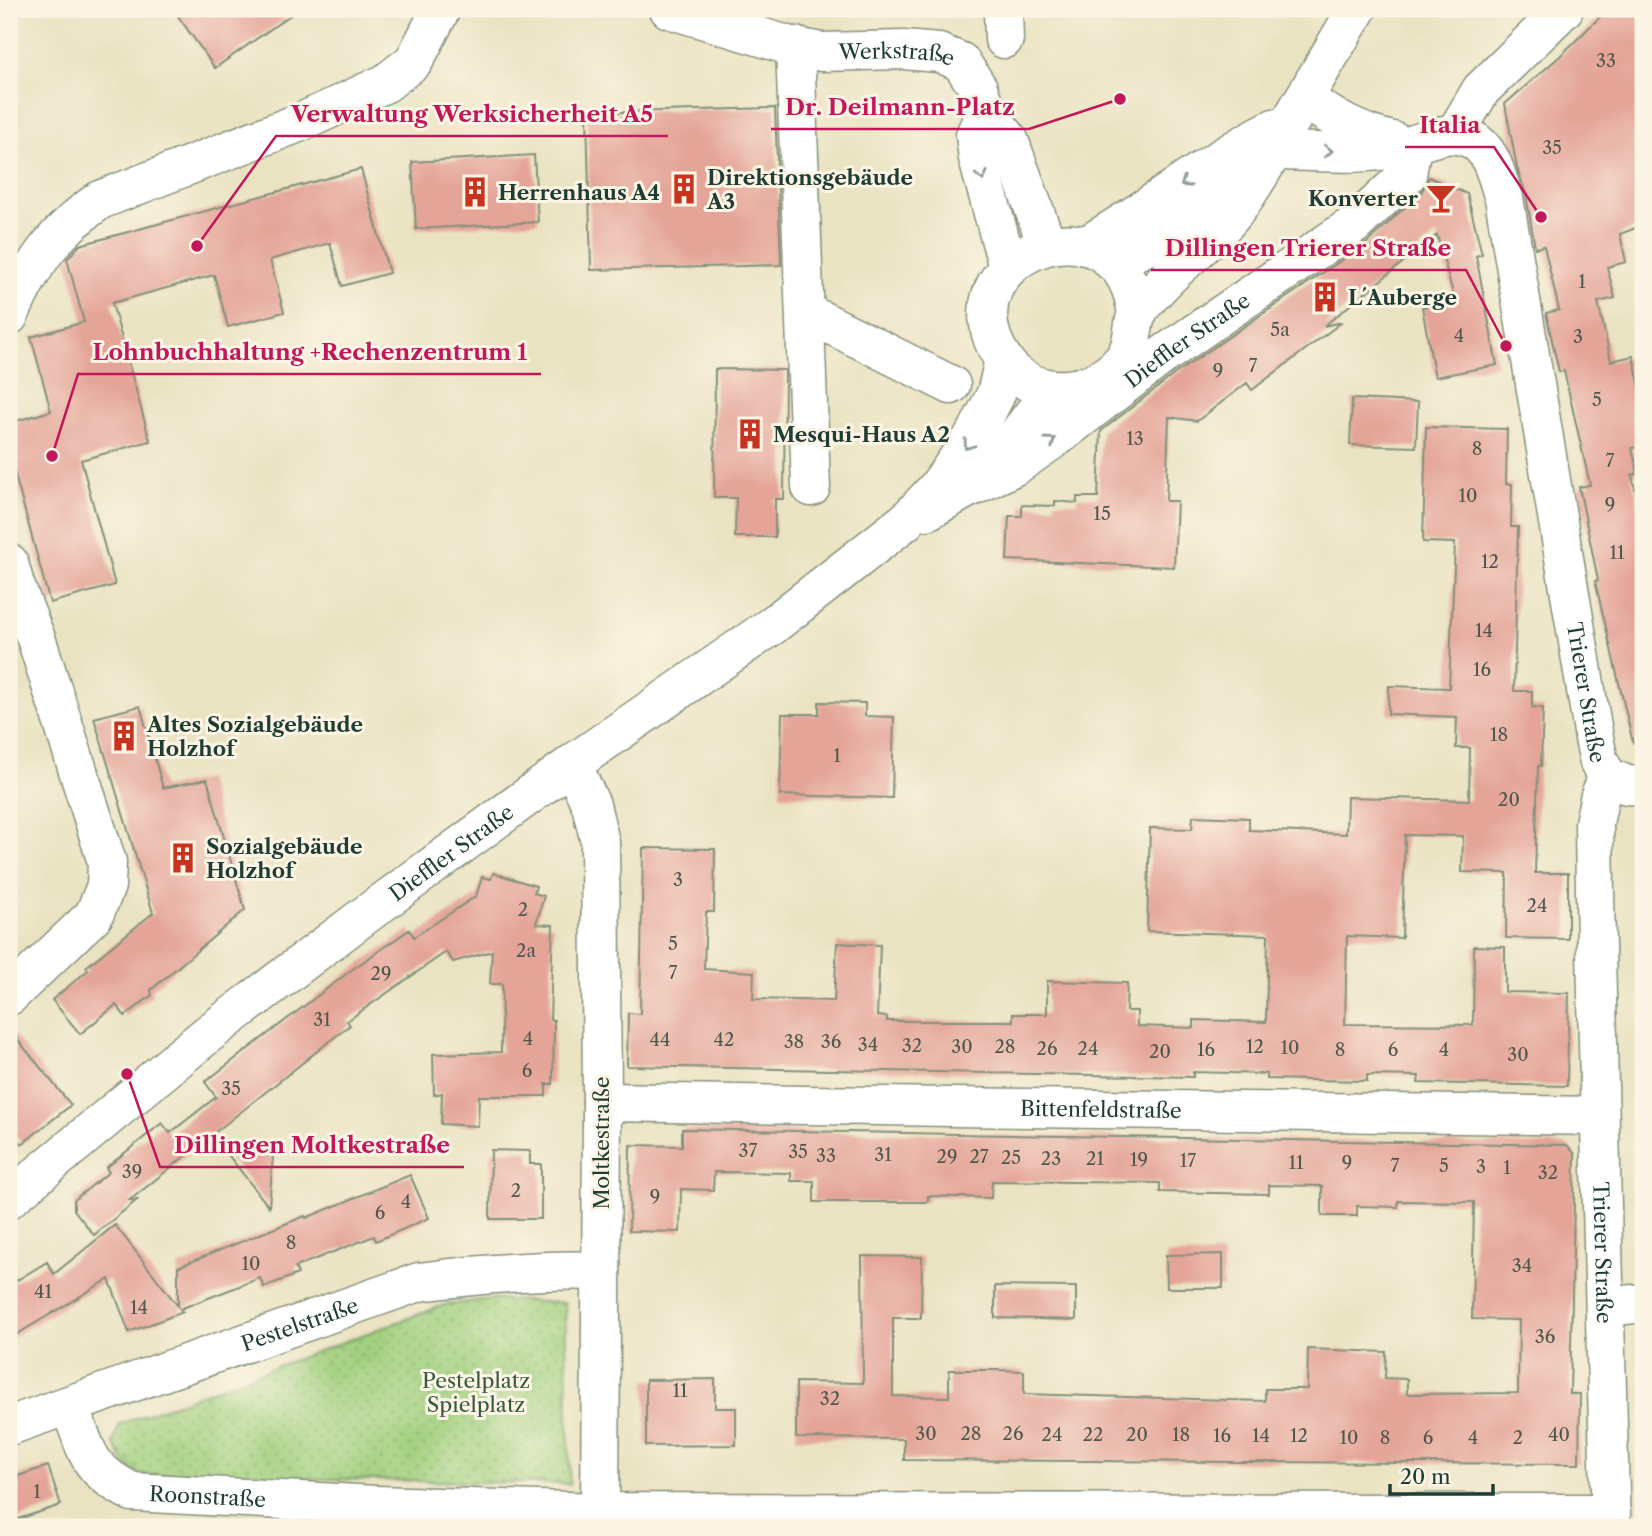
<svg xmlns="http://www.w3.org/2000/svg" width="1652" height="1536" font-family="'Libre Caslon Text',serif">
<style>
.park{fill:url(#park-dots);stroke:#608659;stroke-width:2}
.building{fill:#e4a598}
.lines{fill:none;stroke-linecap:round;stroke-linejoin:round}
.minor-casing{stroke:#84907b;stroke-width:41}
.major-casing{stroke:#84907b;stroke-width:41}
.minor{stroke:#fff;stroke-width:38}
.major{stroke:#fff;stroke-width:38}
.oneway{stroke:#8f9e9a}
.labels{text-anchor:middle;dominant-baseline:central;stroke-width:6;stroke-linejoin:round;paint-order:stroke}
.number-label{font-size:18px;fill:#50574d}
.street-label{font-size:21px;fill:#1f3d34;stroke:#fcf5e5}
.poi-label{font-size:21px;font-weight:bold;fill:#1f3d34;stroke:#fcf5e5;text-anchor:start}
.park-label{font-size:21px;fill:#395a43;stroke:#fcf5e5}
.leader{fill:none;stroke:#c2185b;stroke-width:2.5}
.callout-dot{fill:#c2185b;stroke:#fcf5e5;stroke-width:2.5}
.callout-label{font-size:23px;text-anchor:middle;font-weight:bold;fill:#c2185b;stroke:#fcf5e5;stroke-width:6;stroke-linejoin:round;paint-order:stroke}
</style>
<defs>
<pattern id="park-dots" width="8" height="8" patternUnits="userSpaceOnUse" patternTransform="scale(1.75)"><rect width="8" height="8" fill="#a1d07e"/><path d="M2 2h.1M6 6h.1" fill="none" stroke="#83aa68" stroke-width="1.8" stroke-linecap="round"/></pattern>
</defs>
<rect width="100%" height="100%" fill="#fcf5e5"/>
<filter id="ink" filterUnits="userSpaceOnUse"><feTurbulence type="fractalNoise" baseFrequency=".0143" numOctaves="2"/><feDisplacementMap in="SourceGraphic" scale="14" xChannelSelector="R" yChannelSelector="G"/><feConvolveMatrix kernelMatrix="1 2 1 2 8 2 1 2 1" color-interpolation-filters="sRGB"/></filter>
<filter id="wash" filterUnits="userSpaceOnUse"><feTurbulence type="fractalNoise" baseFrequency=".00686" numOctaves="4" result="noise"/><feDisplacementMap in="SourceGraphic" scale="28" xChannelSelector="R" yChannelSelector="G"/><feGaussianBlur stdDeviation="1.57" result="paint"/><feColorMatrix in="noise" values="0 0 0 0 0 0 0 0 0 0 0 0 0 0 0 0 0 1.4 0 .05"/><feComposite in="paint" operator="in"/></filter>
<g filter="url(#wash)">
<rect width="100%" height="100%" fill="#eae3c2"/>
<path class="park" d="M490,1299l75,4 5,181 -429,-9 -15,-10 -13,-22 7,-19 324,-119z"/>
<g id="blocks">
<path class="building" d="M173,9h126l-84,59z
M1608,9h35v216l-23,9 6,28 -19,5 8,31 -17,4 13,59 22,-5 10,46v44l-11,2 6,25 -6,2 11,50v217l-10,1 -38,-162 3,-1 -19,-93 11,-2 -26,-114 -5,1 -13,-59 13,-3 -15,-64 -9,2 -9,-54 -9,-26 -12,-64 54,-47z
M775,108l6,157 -190,5 -4,-157z
M534,155l4,67 -122,7 -4,-67z
M361,169l28,104 -47,13 -12,-43 -60,17 14,52 -56,15 -14,-52 -102,28 38,138 -69,19 34,125 -65,18 -41,-150v-30l42,-12 -20,-74 53,-15 -17,-63 13,-14z
M1429,177l38,17 15,60 -6,2 21,109 -62,12 -13,-70 33,-6 -18,-66 -113,91 18,-4 -90,68 -5,-7 -50,38 -28,-4 -3,84h11l-3,66 -167,-7 2,-44h13v-11l33,1v-5l22,2v-6h21l3,-66 75,-58 192,-131 54,-51z
M715,369l70,1 -1,129h-9v38h-40l1,-39h-22z
M1352,399l66,3 -2,45 -66,-2z
M1426,427l81,2 -1,55h6l-1,43h7l-4,164h18v16l11,1 -2,58h-3l-3,107h33v66l-62,-1 1,-65 -45,-1 1,-36 -58,-1 -3,103 -55,-2 -2,88 128,1 1,-79 31,1v45l64,1 -2,93 -149,-3 1,-7 -52,-1v6l-55,-1 -45,-1v-5l-74,-2v5l-566,-11 1,-53 12,1 3,-166 72,1 -1,63h-8l-2,57 50,3 -1,27 81,2 3,-58 43,2 -3,71 10,1v4h126v-7h34v-33l80,2 -1,28h11v15l57,2v-8l72,2 2,-87 -121,-4 3,-103 42,1 1,-13 56,2v12l97,4 1,-37 122,3 1,-52h-14l1,-31 -69,-3 1,-28 60,2 6,-145 -32,-1z
M819,702l46,1v13l29,1 -2,81 -112,-3 2,-81h37z
M140,706l23,82 44,-9 38,131 -94,80 1,5 -27,21 -9,-11 -36,29 -28,-34 36,-30 -2,-3 67,-54 -59,-195z
M493,873l43,13 -2,7 10,3 -8,28 17,1 -3,95h4l-1,64h-7v12h-67l-1,30 -37,-2 1,-31 -8,2 -1,-41 68,-2 1,-68h-12l2,-33 -39,11 -7,-10 -99,69 3,4 -220,175h7l-43,35 -20,-25v-10l35,-28 -3,-4 56,-45 8,10 46,-36 -11,-15 145,-111 59,-41 5,7 62,-41 6,-19 9,2z
M9,1029l62,76 -49,39 -13,-16z
M682,1129l885,16 8,9 -5,240h10l-1,70 -675,-4v-21l-108,-1v-56l67,1 -1,-127 60,1 -1,61h-28v78l56,1v-27h45l30,1v23l241,7v-12h42l1,-40 78,3 -1,26 22,1v15l111,-1 1,-73 -47,-1 2,-117 -76,-1v6l-41,-1v10h-35v-30l-53,-1v9l-109,-2v-9l-168,-2 -1,17 -63,-2v6h-114v-21h-23v-8l-77,-1 -1,18 -32,-1 -1,43 -51,-1 1,-86 52,1z
M491,1150l39,1v13h11v55h-51z
M225,1151l48,5 -4,51z
M410,1175l19,43 -53,23 -2,-5 -79,31 3,7 -34,13 -4,-9 -80,31 3,3 -54,20 -20,-53 -100,60v-54l38,-23 7,12 61,-49 63,81v-39l127,-51 1,2z
M1223,1254v34h-56l-1,-33z
M995,1286l81,1v33l-81,-2z
M715,1379v29h21v37l-90,1v-66z
M48,1466l13,39 -52,17v-43z"/>
</g>
</g>
<g filter="url(#ink)">
<use href="#blocks" fill-opacity="0" stroke="#84907b" stroke-width="2"/>
<g class="lines">
<g class="minor-casing">
<g id="minor">
<path id="s1" d="M669,9l118,36 34,7 82,-2 36,3 22,9 17,26 8,22 23,30 38,105"/>
<path d="M1003,9l1,30"/>
<path d="M795,46l16,441"/>
<path d="M1304,99c29,19 55,35 89,42"/>
<path d="M986,110l-11,25 3,24 30,108"/>
<path d="M1455,134l26,-44 83,-81"/>
<path id="s2" d="M1262,145l12,6c43,0 99,7 140,-7 20,-6 35,-15 57,-5 21,10 26,39 33,59l90,540 5,24 9,15"/>
<path d="M1085,246c65,-37 123,-85 189,-118"/>
<path d="M805,312l146,73"/>
<path d="M9,316c23,-52 44,-83 91,-116l206,-80 80,-37 28,-22 27,-52"/>
<path id="s3" d="M974,486l41,-20 42,-29 106,-82 192,-131 52,-49 5,-30"/>
<path d="M9,563l6,22 22,56 70,221 -1,24 -12,29 -85,81"/>
<path d="M572,764l19,41 9,37 2,260 -2,425"/>
<path id="s4" d="M1608,777l-8,18 -6,28c3,235 10,469 17,704"/>
<path d="M1608,777l19,8 16,1"/>
<path id="s5" d="M602,1102l996,14"/>
<path d="M1606,1307l37,-4"/>
<path id="s6" d="M70,1406c17,45 16,63 62,86l244,13 224,7 1011,1"/>
<path id="s7" d="M9,1426l410,-144c61,-8 120,-13 181,-11"/>
</g>
</g>
<g class="major-casing">
<g id="major">
<path d="M1111,261c56,-17 101,-61 139,-104"/>
<path d="M1137,315c-16,-133 -202,-58 -134,44 28,42 89,38 119,2 12,-15 9,-29 14,-45 3,-8 13,-19 19,-25 24,-28 56,-49 79,-78 20,-27 37,-57 53,-86 23,-39 47,-79 70,-118"/>
<path d="M927,511l43,-24 23,-20 47,-62 21,-15"/>
<path id="s8" d="M9,1199l199,-165 156,-118 208,-152 201,-139 133,-104 31,-33 39,-55 20,-39 8,-34"/>
</g>
</g>
<use href="#minor" class="minor"/>
<use href="#major" class="major"/>
</g>
<defs><path id="oneway-chevron" d="M-2-3.5L2.5 0L-2 3.5" fill="none" stroke-width="1.6" stroke-linecap="round" stroke-linejoin="round" transform="scale(1.75)"/></defs>
<g class="oneway">
<use href="#oneway-chevron" transform="translate(1328 151)"/>
<use href="#oneway-chevron" transform="translate(982 176) rotate(77)"/>
<use href="#oneway-chevron" transform="translate(1185 183) rotate(145)"/>
<use href="#oneway-chevron" transform="translate(1051 441) rotate(-35)"/>
<use href="#oneway-chevron" transform="translate(968 445) rotate(126)"/>
</g>
</g>
<defs>
<g id="building-bare" transform="scale(2.415)"><path d="M-4-6H4V6H1V3H-1V6H-4ZM-2.5-4.3h1.7v1.8h-1.7ZM.8-4.3h1.7v1.8H.8ZM-2.5-1h1.7V.8h-1.7ZM.8-1h1.7V.8H.8Z" fill="#c8321e" stroke="#fcf5e5" stroke-width="2.5" paint-order="stroke"/></g>
<g id="bar-bare" transform="scale(2.415)"><path d="M-6-5H6L.8 .8V4.5H3.5V6h-7V4.5H-.8V.8Z" fill="#c8321e" stroke="#fcf5e5" stroke-width="2.5" paint-order="stroke"/></g>
</defs>
<g fill-rule="evenodd">
<use href="#building-bare" x="684" y="189"/>
<use href="#building-bare" x="475" y="192"/>
<use href="#bar-bare" x="1441" y="198"/>
<use href="#building-bare" x="1325" y="297"/>
<use href="#building-bare" x="750" y="434"/>
<use href="#building-bare" x="124" y="736"/>
<use href="#building-bare" x="183" y="858"/>
</g>
<g class="labels">
<g class="number-label">
<text x="1606" y="61">33</text>
<text x="1552" y="148">35</text>
<text x="1582" y="282">1</text>
<text x="1280" y="330">5a</text>
<text x="1459" y="336">4</text>
<text x="1578" y="337">3</text>
<text x="1253" y="366">7</text>
<text x="1218" y="371">9</text>
<text x="1597" y="400">5</text>
<text x="1135" y="439">13</text>
<text x="1477" y="449">8</text>
<text x="1610" y="461">7</text>
<text x="1468" y="496">10</text>
<text x="1610" y="505">9</text>
<text x="1102" y="514">15</text>
<text x="1617" y="553">11</text>
<text x="1490" y="562">12</text>
<text x="1484" y="631">14</text>
<text x="1482" y="670">16</text>
<text x="1499" y="735">18</text>
<text x="837" y="756">1</text>
<text x="1509" y="800">20</text>
<text x="678" y="880">3</text>
<text x="1537" y="906">24</text>
<text x="523" y="910">2</text>
<text x="673" y="944">5</text>
<text x="526" y="951">2a</text>
<text x="673" y="973">7</text>
<text x="381" y="974">29</text>
<text x="322" y="1020">31</text>
<text x="528" y="1039">4</text>
<text x="660" y="1040">44</text>
<text x="724" y="1040">42</text>
<text x="794" y="1042">38</text>
<text x="831" y="1042">36</text>
<text x="868" y="1045">34</text>
<text x="912" y="1046">32</text>
<text x="962" y="1047">30</text>
<text x="1005" y="1047">28</text>
<text x="1255" y="1047">12</text>
<text x="1290" y="1048">10</text>
<text x="1047" y="1049">26</text>
<text x="1088" y="1049">24</text>
<text x="1206" y="1050">16</text>
<text x="1340" y="1050">8</text>
<text x="1393" y="1050">6</text>
<text x="1444" y="1050">4</text>
<text x="1160" y="1052">20</text>
<text x="1518" y="1055">30</text>
<text x="527" y="1071">6</text>
<text x="231" y="1089">35</text>
<text x="748" y="1151">37</text>
<text x="798" y="1152">35</text>
<text x="883" y="1155">31</text>
<text x="826" y="1156">33</text>
<text x="947" y="1157">29</text>
<text x="979" y="1157">27</text>
<text x="1011" y="1158">25</text>
<text x="1051" y="1159">23</text>
<text x="1095" y="1159">21</text>
<text x="1139" y="1160">19</text>
<text x="1188" y="1161">17</text>
<text x="1296" y="1163">11</text>
<text x="1347" y="1163">9</text>
<text x="1395" y="1166">7</text>
<text x="1444" y="1166">5</text>
<text x="1481" y="1167">3</text>
<text x="1507" y="1168">1</text>
<text x="132" y="1172">39</text>
<text x="1548" y="1173">32</text>
<text x="516" y="1191">2</text>
<text x="655" y="1197">9</text>
<text x="406" y="1202">4</text>
<text x="380" y="1213">6</text>
<text x="291" y="1243">8</text>
<text x="251" y="1264">10</text>
<text x="1522" y="1266">34</text>
<text x="43" y="1292">41</text>
<text x="139" y="1308">14</text>
<text x="1545" y="1337">36</text>
<text x="680" y="1391">11</text>
<text x="830" y="1399">32</text>
<text x="926" y="1434">30</text>
<text x="971" y="1434">28</text>
<text x="1013" y="1434">26</text>
<text x="1052" y="1435">24</text>
<text x="1093" y="1435">22</text>
<text x="1137" y="1435">20</text>
<text x="1181" y="1435">18</text>
<text x="1559" y="1435">40</text>
<text x="1222" y="1436">16</text>
<text x="1261" y="1436">14</text>
<text x="1299" y="1436">12</text>
<text x="1349" y="1438">10</text>
<text x="1385" y="1438">8</text>
<text x="1428" y="1438">6</text>
<text x="1473" y="1438">4</text>
<text x="1518" y="1438">2</text>
<text x="37" y="1492">1</text>
</g>
<g class="street-label">
<text stroke="none"><textPath href="#s1" startOffset="234">Werkstraße</textPath></text>
<text stroke="none"><textPath href="#s3" startOffset="259">Dieffler Straße</textPath></text>
<text stroke="none"><textPath href="#s2" startOffset="784">Trierer Straße</textPath></text>
<text stroke="none"><textPath href="#s8" startOffset="562">Dieffler Straße</textPath></text>
<text stroke="none"><textPath href="#s5" startOffset="499">Bittenfeldstraße</textPath></text>
<text transform="translate(601 1143) rotate(-90)">Moltkestraße</text>
<text stroke="none"><textPath href="#s4" startOffset="478">Trierer Straße</textPath></text>
<text stroke="none"><textPath href="#s7" startOffset="308">Pestelstraße</textPath></text>
<text stroke="none"><textPath href="#s6" startOffset="186">Roonstraße</textPath></text>
</g>
<g class="poi-label">
<text x="707" y="177">Direktionsgebäude<tspan x="707" dy="24">A3</tspan></text>
<text x="498" y="192">Herrenhaus A4</text>
<text x="1418" y="198" text-anchor="end">Konverter</text>
<text x="1348" y="297">L´Auberge</text>
<text x="773" y="434">Mesqui-Haus A2</text>
<text x="147" y="724">Altes Sozialgebäude<tspan x="147" dy="24">Holzhof</tspan></text>
<text x="206" y="846">Sozialgebäude<tspan x="206" dy="24">Holzhof</tspan></text>
</g>
<g class="park-label">
<text x="476" y="1380">Pestelplatz<tspan x="476" dy="24">Spielplatz</tspan></text>
</g>
</g>
<path class="leader" d="M1120 99L1029 129H771M197 246L276 136H668M1541 217L1494 147H1405M1506 346L1466 270H1151M52 456L78 374H541M127 1074L160 1167H464"/>
<g class="callout-dot">
<circle cx="1120" cy="99" r="7"/>
<circle cx="197" cy="246" r="7"/>
<circle cx="1541" cy="217" r="7"/>
<circle cx="1506" cy="346" r="7"/>
<circle cx="52" cy="456" r="7"/>
<circle cx="127" cy="1074" r="7"/>
</g>
<g class="callout-label">
<text x="900" y="115">Dr. Deilmann-Platz</text>
<text x="472" y="122">Verwaltung Werksicherheit A5</text>
<text x="1450" y="133">Italia</text>
<text x="1308" y="256">Dillingen Trierer Straße</text>
<text x="310" y="360">Lohnbuchhaltung +Rechenzentrum 1</text>
<text x="312" y="1153">Dillingen Moltkestraße</text>
</g>
<rect width="1652" height="1536" fill="none" stroke="#fcf5e5" stroke-width="35"/>
<path d="M1390 1484v10h103v-10" fill="none" stroke="#1f3d34" stroke-width="3.5"/>
<text x="1400" y="1484" font-size="21" fill="#1f3d34" stroke="#fcf5e5" stroke-width="5" paint-order="stroke">20 m</text>
</svg>
